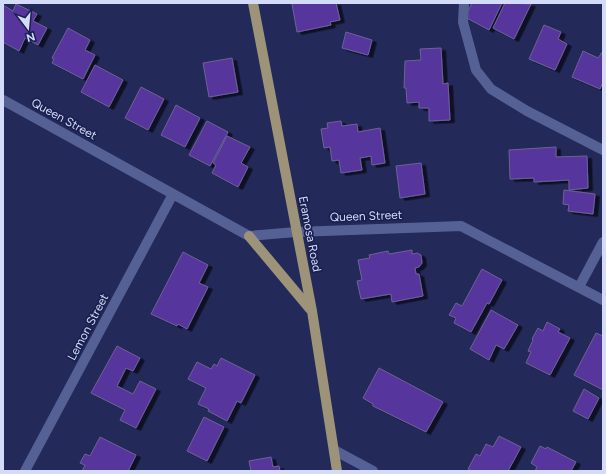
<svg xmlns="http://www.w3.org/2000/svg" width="606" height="474" font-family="Figtree,sans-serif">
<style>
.building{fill:#57359c;stroke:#6d6197;filter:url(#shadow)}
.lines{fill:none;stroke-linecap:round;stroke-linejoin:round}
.minor{stroke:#556195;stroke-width:10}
.major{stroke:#9c9378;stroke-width:10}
.labels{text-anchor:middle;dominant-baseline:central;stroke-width:3.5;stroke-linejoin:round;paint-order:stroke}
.street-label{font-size:12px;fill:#d3dbf9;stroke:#1a204f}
</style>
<defs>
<filter id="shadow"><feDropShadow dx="4.5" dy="2.5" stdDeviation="0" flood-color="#0009"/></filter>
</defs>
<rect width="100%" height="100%" fill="#232a5a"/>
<path class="building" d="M296,3h40l4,17 -10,2 1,3 -34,7 -5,-28z
M472,3h30l-13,27 -24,-13z
M505,3l26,1 -17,35 -21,-11z
M16,4l21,10 -4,7 14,7 -9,17 -13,-7 -6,13 -16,-9v-37l10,6z
M544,25l17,7 -3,7 9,5 -12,26 -26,-11z
M68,28l22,12 -5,10 10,5 -12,24 -31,-16 2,-4 -2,-1z
M346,32l26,8 -4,15 -26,-7z
M441,48l2,36 5,-1 2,37 -21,1v-13h-10v-6l-12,1 -1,-15h-2l1,-27 16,-1 -1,-11z
M583,51l15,7 5,-7v31l-3,7 -28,-12z
M232,58l6,34 -29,5 -6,-34z
M95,65l28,15 -14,27 -28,-15z
M141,87l23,12 -16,31 -23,-12z
M176,105l24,13 -15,29 -24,-12z
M207,121l21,11 -18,34 -21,-11z
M341,121l1,5 15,-2 1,8 22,-4 5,35 -13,2 -1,-9 -11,2 2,12 -21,3 -2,-13 -7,1 -2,-14 -6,1 -3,-19 7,-1 -1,-5z
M227,136l23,11 -9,16 7,4 -10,20 -26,-14 4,-8 -3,-2z
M556,147v10l31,-1 1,32 -19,2v-10l-35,2v-4l-24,1 -1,-29z
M421,163l4,31 -25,4 -4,-32z
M564,190l31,4 -2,20 -25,-3 1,-6 -6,-1z
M412,250v4l5,-1 4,2 1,8 -3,4 -4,1 1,6h3l4,22 -31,6 -1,-8 -30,5 -4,-18 5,-1 -4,-20 12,-2 -1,-3 19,-4 1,3z
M183,252l25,13 -9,18 9,4 -21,42 -9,-5 -1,2 -26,-12z
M482,269l20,11 -13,24 -2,-1 -16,29 -17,-9 2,-5 -7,-3 7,-12 6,3z
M491,310l27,15 -14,24 -8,-4 -7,15 -19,-11z
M547,322l13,7 -2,3 12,6 -20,37 -24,-12 5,-11 -3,-1 5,-11 -1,-1 6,-11 5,3z
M596,333l7,3v54l-29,-15z
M117,346l23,12 -7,13 -7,-3 -9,18 16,8 7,-13 16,8 -20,39 -16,-8 5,-10 -34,-17z
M221,358l34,17 -14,28 -4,-2 -10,20 -19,-10 1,-2 -11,-5 8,-16 -18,-9 9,-17 14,7 3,-5 3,2z
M379,368l64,34 -17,30 -53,-26v-2l-10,-6z
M584,389l15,9 -11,21 -15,-8z
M204,417l20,10 -17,34 -20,-10z
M499,436l22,11 -13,24h-36l-4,-2 8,-15 4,2 6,-12 7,3z
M100,437l36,18 -8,16h-46l3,-6 -5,-2 5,-9 5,2z
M540,446l6,3 1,-2 29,15 -5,9h-36l2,-4 -6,-4z
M271,457l2,10 6,-1 1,5h-29l-2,-10z"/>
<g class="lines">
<path class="minor" d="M464,3l-1,19 13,48 15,19 36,22 76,39
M3,100l246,136 47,-4 165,-6 142,74
M579,287l24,-45
M334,450l39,21
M25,471l148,-277"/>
<path class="major" d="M253,3l59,308 25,160
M249,236l61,73"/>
</g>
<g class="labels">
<g class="street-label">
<text transform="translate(64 119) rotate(29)">Queen Street</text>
<text transform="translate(366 216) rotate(-2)">Queen Street</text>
<text transform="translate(310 234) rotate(79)">Eramosa Road</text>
<text transform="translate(88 327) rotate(-62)">Lemon Street</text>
</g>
</g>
<rect width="606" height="474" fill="none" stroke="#d3dbf9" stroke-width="8"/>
<g transform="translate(28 28) rotate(164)" stroke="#1a204f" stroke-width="3" paint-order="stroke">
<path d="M0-3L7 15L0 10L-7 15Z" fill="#d3dbf9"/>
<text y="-6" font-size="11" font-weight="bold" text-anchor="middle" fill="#d3dbf9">N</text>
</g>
</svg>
